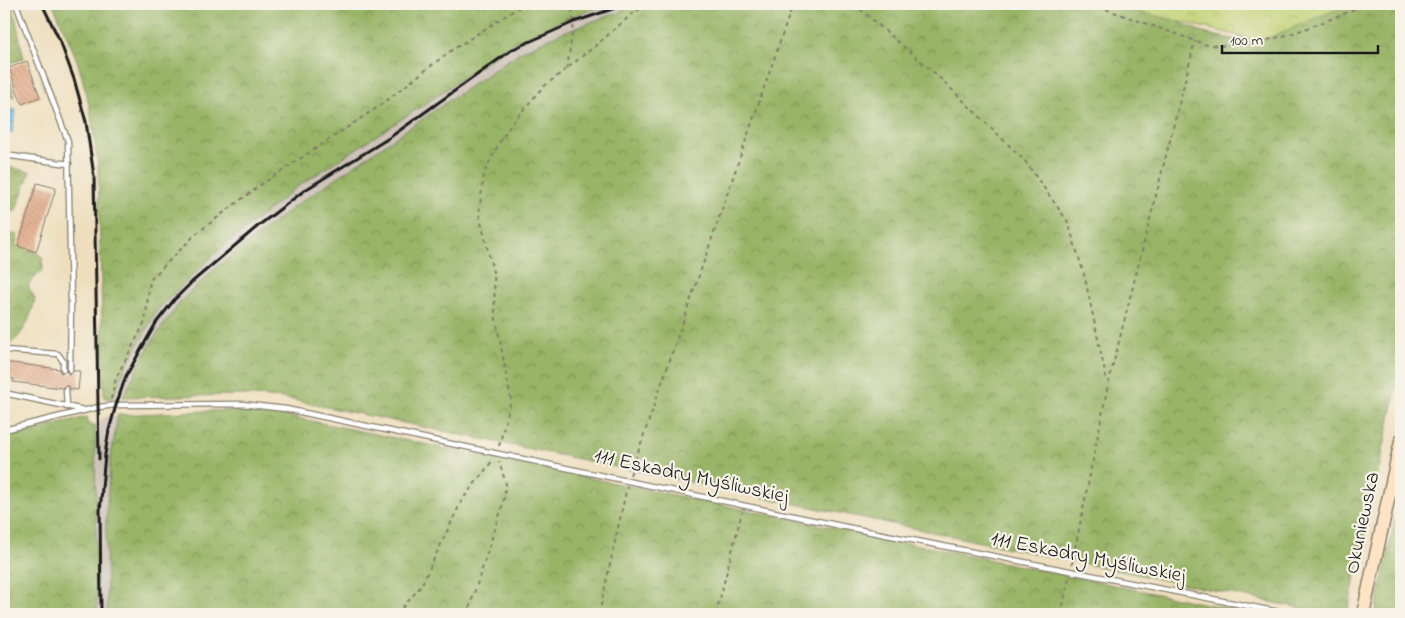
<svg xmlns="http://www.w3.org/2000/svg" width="1405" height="618" font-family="'Indie Flower',sans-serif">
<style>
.railway{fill:#cec2b9}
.forest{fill:url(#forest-crowns);stroke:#5a6841}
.park{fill:url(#park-crowns);stroke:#6e7748}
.water{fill:#64b0dd;stroke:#40667c}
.building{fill:url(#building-back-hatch)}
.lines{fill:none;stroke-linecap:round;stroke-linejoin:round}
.lane-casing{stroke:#857d6c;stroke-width:7}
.secondary-casing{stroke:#857d6c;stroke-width:15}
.path{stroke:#857d6c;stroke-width:2;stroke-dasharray:4 4;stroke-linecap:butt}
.lane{stroke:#fff;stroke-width:4.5}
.secondary{stroke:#fee4c5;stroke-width:12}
.rail{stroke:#1c1c1c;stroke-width:3}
.labels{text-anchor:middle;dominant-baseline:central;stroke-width:4.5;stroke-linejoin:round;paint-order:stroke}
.street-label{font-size:21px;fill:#1c1c1c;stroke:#f7f3e8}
</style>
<defs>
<pattern id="forest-crowns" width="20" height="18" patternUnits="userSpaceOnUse" patternTransform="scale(1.25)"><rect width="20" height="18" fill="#98b466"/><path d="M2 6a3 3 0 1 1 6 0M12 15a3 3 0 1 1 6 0" fill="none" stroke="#7b9253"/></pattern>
<pattern id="park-crowns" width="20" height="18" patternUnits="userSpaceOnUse" patternTransform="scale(1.25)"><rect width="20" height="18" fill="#c1d274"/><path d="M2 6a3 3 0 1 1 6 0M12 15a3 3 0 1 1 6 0" fill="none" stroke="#a5b464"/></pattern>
<pattern id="building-back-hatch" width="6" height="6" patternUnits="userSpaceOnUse" patternTransform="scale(1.25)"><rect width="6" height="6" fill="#dfa07d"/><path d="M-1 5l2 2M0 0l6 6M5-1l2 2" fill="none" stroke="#bf896b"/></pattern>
</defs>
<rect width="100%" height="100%" fill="#f7f3e8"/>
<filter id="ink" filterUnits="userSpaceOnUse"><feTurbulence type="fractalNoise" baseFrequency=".02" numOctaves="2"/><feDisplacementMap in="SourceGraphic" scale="10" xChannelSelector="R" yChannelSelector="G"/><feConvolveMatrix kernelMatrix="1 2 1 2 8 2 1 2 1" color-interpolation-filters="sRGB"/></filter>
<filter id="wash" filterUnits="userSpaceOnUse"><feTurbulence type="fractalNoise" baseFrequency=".0096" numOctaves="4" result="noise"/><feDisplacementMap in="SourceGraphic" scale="20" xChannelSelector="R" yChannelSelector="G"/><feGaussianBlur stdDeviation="1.12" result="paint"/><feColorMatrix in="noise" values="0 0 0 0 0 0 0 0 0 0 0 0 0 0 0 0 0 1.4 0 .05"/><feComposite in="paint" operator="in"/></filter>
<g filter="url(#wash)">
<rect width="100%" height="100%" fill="#eedebd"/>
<path class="railway" d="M608,4h29l-117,48 -229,157 -74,58 -67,77 -27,53 -10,1 10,-25 34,-63 63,-61 77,-62 131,-85 85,-59 50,-23z
M118,415l-8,47 -4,60 1,92h-10l-2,-189 9,-8z"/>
<path class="forest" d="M4,4h7l3,7 10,48 -19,5 10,32 -8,1 -3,-6z
M53,4h555l-45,16 -50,23 -85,59 -131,85 -77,62 -63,61 -34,63 -10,25h-9l-6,-235 -8,-55 -7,-27 -6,-21z
M637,4h498l72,30 25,5 30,-6 70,-29h69v364l-54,246h-18l-1046,-216 -42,-3 -118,2 27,-53 31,-43 36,-34 74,-58 229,-157 41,-19 66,-24z
M4,166l26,6 -15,40 -11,-2z
M4,233l14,2 -3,10 21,7 6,5 1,12 -14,15 -1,3 7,11c-3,16 -11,38 -26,46h-5z
M230,410l57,6 968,198h-1148l-1,-92 4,-60 8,-47z
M87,417l2,8h6l2,189h-93v-176z
M1401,493v121h-26z"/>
<path class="park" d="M1106,4h243l-88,37z"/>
<path class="water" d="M4,108l12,2 -4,23 -8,-1z"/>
<g id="blocks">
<path class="building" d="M27,61l13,36 -18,7 -13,-36z
M37,183l19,5 -20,64 -18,-6z
M4,362l55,7 2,4 5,-2 3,3 5,-3h6l-2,19 -8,-1 -4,-4 -4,3 -49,-6 1,-3 -10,-1z"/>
</g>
</g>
<g filter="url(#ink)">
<use href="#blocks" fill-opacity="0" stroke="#857d6c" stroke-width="1"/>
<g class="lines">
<g class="lane-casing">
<path id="lane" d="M16,4l52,137 3,164 -1,65
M4,155l65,9
M4,350l54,4 5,7v8
M66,389l1,18
M4,393l80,17
M4,430l95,-23 17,-2 126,-1 44,5 560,118 443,87"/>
</g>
<g class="secondary-casing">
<path id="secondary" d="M1363,614l38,-173"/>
</g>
<path class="path" d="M854,4l84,72 87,85 43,61 17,56 22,104
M1091,4l116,41c56,5 109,-20 160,-41
M567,69l7,-47 -3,-18
M111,399l5,-21 29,-56 5,-42 47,-47 62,-47 119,-79 71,-55 75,-48
M499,446l12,-46 -16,-86 -1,-38 -15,-62 5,-41 14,-28 14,-22 30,-35 52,-41 37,-32 16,-11
M630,475l163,-471
M1072,564l36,-179 87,-344
M397,614l24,-28 41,-86 31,-40
M464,614l5,-5 34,-105 3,-20 -7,-23
M599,614l28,-127
M716,614l26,-102
M1061,614l8,-36"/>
<use href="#lane" class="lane"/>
<use href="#secondary" class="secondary"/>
<path class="rail" d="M42,4l18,37 14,38 12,43 8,54 5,283
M100,504l1,110
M100,511l5,-57 4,-24 7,-25 10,-29 30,-53 18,-23 18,-18 66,-56 47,-36 84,-52 124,-89 61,-27 53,-18"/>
</g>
</g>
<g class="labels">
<g class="street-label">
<text transform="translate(691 477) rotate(12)">111 Eskadry Myśliwskiej</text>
<text transform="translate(1363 523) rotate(-78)">Okuniewska</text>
<text transform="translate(1088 558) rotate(11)">111 Eskadry Myśliwskiej</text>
</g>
</g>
<rect width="1405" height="618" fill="none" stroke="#f7f3e8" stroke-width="20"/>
<path d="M1222 45v8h156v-8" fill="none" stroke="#1c1c1c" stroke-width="2.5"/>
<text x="1230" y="45" font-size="15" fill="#1c1c1c" stroke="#f7f3e8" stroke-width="4" paint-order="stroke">100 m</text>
</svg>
